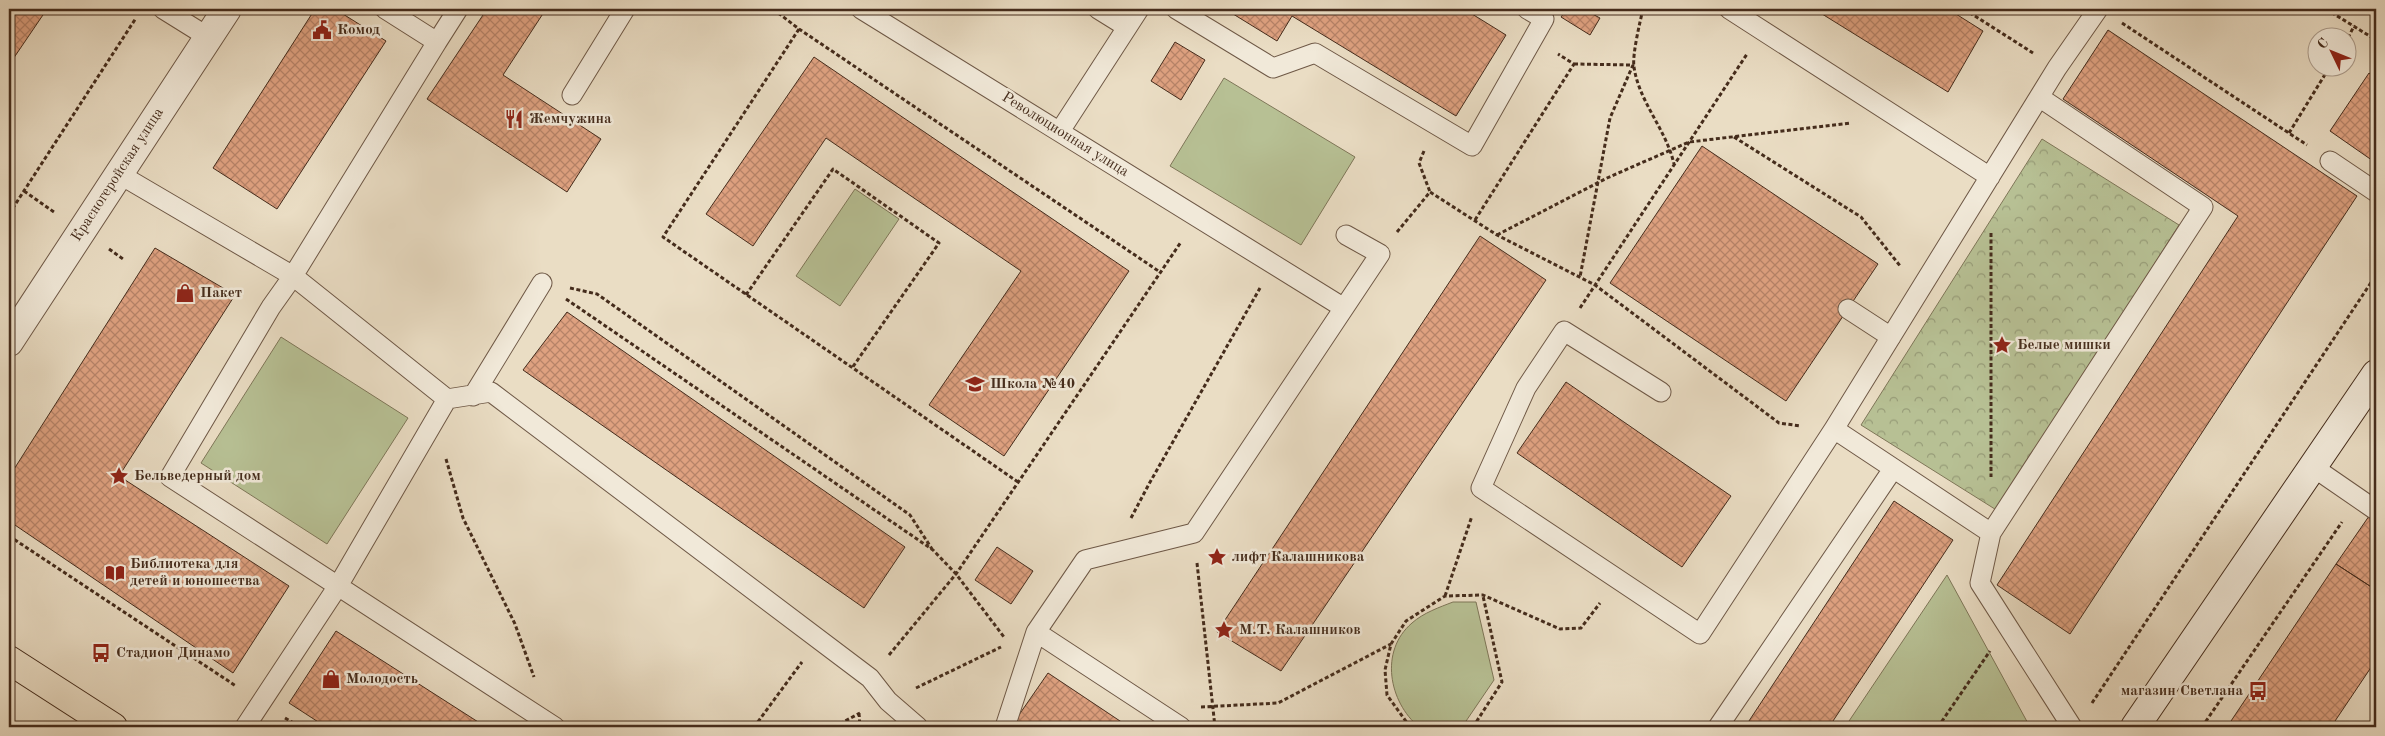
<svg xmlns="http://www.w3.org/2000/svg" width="2385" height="736" font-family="'Old Standard TT',serif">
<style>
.forest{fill:url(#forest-crowns);stroke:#7e7658}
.park{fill:#b7c094;stroke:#7e7658}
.building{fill:url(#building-cross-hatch);stroke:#452c1c}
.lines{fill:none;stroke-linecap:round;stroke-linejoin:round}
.service-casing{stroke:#6e5846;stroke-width:21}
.tertiary-casing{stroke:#6e5846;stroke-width:30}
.secondary-casing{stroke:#452c1c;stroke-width:30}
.primary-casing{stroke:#452c1c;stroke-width:30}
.path{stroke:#452c1c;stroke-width:3;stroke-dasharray:4 2.5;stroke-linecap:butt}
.service{stroke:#f1e9d9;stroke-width:19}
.tertiary{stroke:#f1e9d9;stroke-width:28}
.secondary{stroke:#f1e9d9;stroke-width:28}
.primary{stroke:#eaddc4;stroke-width:28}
.labels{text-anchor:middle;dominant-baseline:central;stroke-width:5;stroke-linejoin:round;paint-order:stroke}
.poi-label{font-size:15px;font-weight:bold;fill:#452c1c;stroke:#f1e9d9;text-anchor:start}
.street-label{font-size:15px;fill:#452c1c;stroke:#f1e9d9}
</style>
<defs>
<pattern id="forest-crowns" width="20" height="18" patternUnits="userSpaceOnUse" patternTransform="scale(1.25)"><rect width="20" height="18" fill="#b7c094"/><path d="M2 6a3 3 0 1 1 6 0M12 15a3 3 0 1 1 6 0" fill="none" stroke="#979c78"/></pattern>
<pattern id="building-cross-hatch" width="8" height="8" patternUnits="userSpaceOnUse" patternTransform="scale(1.25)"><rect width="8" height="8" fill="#dea180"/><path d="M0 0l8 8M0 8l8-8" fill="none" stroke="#b68368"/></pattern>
</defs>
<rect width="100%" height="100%" fill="#eaddc4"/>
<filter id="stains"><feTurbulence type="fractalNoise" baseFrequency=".004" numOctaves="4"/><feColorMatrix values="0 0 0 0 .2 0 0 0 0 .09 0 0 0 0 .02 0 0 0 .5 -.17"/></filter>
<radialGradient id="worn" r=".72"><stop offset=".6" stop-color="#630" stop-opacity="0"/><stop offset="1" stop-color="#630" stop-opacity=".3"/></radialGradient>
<path class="forest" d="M2042,139l137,86 -181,286 -137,-86z"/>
<path class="park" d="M1224,78l131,79 -54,88 -131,-79z
M855,189l44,30 -59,87 -44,-30z
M281,337l127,81 -81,126 -126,-81z
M1947,575l83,152h-185z
M1453,602h23l18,78 -32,47h-43c-30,-25 -40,-76 -7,-104 11,-10 28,-16 41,-21z"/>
<path class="building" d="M9,9h38l-38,56z
M315,9h20l51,32 -109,168 -64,-41z
M487,9h59l-43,66 98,64 -34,53 -140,-93z
M1225,9h239l42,26 -50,81 -164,-100 -15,25z
M1567,9h16l17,9 -10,17 -29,-18z
M1814,9h134l35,22 -35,61z
M2108,30l249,166 -287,438 -73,-49 241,-369 -175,-117z
M1175,42l30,18 -24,40 -30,-19z
M814,57l315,214 -125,185 -75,-51 92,-134 -195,-133 -73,108 -47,-32z
M2369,73l7,5v85l-46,-32z
M1702,146l176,118 -92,137 -176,-118z
M1480,236l66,44 -265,391 -64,-39z
M155,248l80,47 -116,181 170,110 -56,87 -224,-152v-44z
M567,312l338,235 -41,61 -341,-238z
M1566,382l165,114 -49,71 -165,-114z
M1894,501l59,39 -124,187h-84z
M2376,506v84l-40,-26z
M997,547l36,24 -22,33 -36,-24z
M2336,564l40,26v70l-45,67h-104z
M336,631l150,96h-160l-37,-24z
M1048,673l81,54h-113l-4,-2z"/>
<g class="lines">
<g class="service-casing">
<path id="service" d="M163,9l45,28
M385,9l52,33 -144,234 -22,31 -101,170 385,250
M861,9l483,299
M1098,9l29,18
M1176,9l97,59 42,-15 157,93 72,-127 -17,-10
M1729,9l261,168
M437,42l21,-33
M572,95l53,-86
M1060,131l79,-122
M2330,161l46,31
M119,174l174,102 154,123 44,-7 379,286 18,23 30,26
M1848,309l43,28
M1661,392l-97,-61 -38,57 -45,100 219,146 134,-205 157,104 -11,50 92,144
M473,396l69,-113
M1834,429l223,-361 41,-59
M2313,467l61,42
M1991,533l212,-326 -164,-110
M1036,632l49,-72 109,-27 186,-279 -34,-19
M245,727l93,-141 109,-187
M1005,727l31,-95 145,95
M1718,727l175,-258"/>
</g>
<g class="tertiary-casing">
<path id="tertiary" d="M9,342l218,-333"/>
</g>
<g class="secondary-casing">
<path id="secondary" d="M2135,727l241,-353"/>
</g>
<g class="primary-casing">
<path id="primary" d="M9,660l104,67"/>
</g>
<path class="path" d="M773,9l26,20 361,243
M1643,9c-3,13 -11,46 -9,58 5,35 32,62 40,97
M1964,9l69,44
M2326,9l50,31
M2122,23l185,122
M799,29l-136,208 355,245
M2348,38l6,-12
M1574,64l59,1 -23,53 -30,159
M2289,133l40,-65
M1734,137l127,80 40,50
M1424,151l-5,12 11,29
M24,191l30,21
M9,214l127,-196
M1475,220l99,-156 -16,-10
M1397,232l33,-40 67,43 98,50 184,138 22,3
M1991,233v244
M1497,235l110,-57 82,-36 162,-19
M109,249l14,10
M570,288l27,6 313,221 22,34
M746,295l87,-126 106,74 -87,125
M566,299l367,251 23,24 48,63
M1580,308l167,-254
M446,459l17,59 52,106 19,53
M1131,518l18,-34 111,-196
M9,536l227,150
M1197,563l18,164
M1445,596l27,-80
M889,655l67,-81 225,-332
M916,688l85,-41
M2092,703l284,-428
M1201,707l77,-4 113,-59
M859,713l1,14
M285,718l15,9
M754,727l48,-65
M834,727l26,-14
M1410,727l-23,-32 -2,-25 6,-26 15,-23 39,-25 38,-1 77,34 21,-1 19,-25
M1473,727l29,-45 -19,-86
M1938,727l52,-76
M2202,727l140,-205"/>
<use href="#service" class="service"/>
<use href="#tertiary" class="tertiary"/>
<use href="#secondary" class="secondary"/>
<use href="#primary" class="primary"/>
</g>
<defs>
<g id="civic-bare" transform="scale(1.5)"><path d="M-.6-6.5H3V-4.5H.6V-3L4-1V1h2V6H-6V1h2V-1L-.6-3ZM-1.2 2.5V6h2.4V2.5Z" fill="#8f2418" stroke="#f1e9d9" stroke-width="2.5" paint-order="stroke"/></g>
<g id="restaurant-bare" transform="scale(1.5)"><path d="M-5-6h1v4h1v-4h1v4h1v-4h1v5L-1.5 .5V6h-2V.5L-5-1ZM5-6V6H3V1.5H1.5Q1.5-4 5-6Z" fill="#8f2418" stroke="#f1e9d9" stroke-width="2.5" paint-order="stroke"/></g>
<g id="shop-bare" transform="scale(1.5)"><path d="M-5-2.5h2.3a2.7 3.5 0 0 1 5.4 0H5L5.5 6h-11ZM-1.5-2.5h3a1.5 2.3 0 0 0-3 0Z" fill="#8f2418" stroke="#f1e9d9" stroke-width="2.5" paint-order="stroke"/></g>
<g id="sight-bare" transform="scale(1.5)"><path d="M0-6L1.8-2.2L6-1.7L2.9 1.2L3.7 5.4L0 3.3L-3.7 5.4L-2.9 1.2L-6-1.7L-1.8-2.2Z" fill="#8f2418" stroke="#f1e9d9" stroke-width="2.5" paint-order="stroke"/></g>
<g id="school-bare" transform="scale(1.5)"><path d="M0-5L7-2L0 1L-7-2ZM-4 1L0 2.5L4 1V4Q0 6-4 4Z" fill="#8f2418" stroke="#f1e9d9" stroke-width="2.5" paint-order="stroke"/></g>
<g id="library-bare" transform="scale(1.5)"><path d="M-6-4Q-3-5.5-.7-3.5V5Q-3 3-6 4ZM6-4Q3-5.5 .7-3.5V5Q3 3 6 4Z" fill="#8f2418" stroke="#f1e9d9" stroke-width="2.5" paint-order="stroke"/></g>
<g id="bus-bare" transform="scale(1.5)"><path d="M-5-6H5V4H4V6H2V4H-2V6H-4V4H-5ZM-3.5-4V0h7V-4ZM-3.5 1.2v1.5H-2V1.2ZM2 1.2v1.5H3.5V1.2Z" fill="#8f2418" stroke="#f1e9d9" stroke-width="2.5" paint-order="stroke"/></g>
</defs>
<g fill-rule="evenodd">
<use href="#civic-bare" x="322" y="30"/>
<use href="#restaurant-bare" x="514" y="119"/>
<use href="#shop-bare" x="185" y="293"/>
<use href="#sight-bare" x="2002" y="345"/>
<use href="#school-bare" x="975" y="384"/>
<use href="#sight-bare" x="119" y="476"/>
<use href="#sight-bare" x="1217" y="557"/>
<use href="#library-bare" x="115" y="573"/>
<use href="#sight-bare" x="1224" y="630"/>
<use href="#bus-bare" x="101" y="653"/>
<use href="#shop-bare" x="331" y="679"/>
<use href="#bus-bare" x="2258" y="691"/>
</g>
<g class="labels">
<g class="poi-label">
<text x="337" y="30">Комод</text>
<text x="529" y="119">Жемчужина</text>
<text x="200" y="293">Пакет</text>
<text x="2017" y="345">Белые мишки</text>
<text x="990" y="384">Школа №40</text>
<text x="134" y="476">Бельведерный дом</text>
<text x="1232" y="557">лифт Калашникова</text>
<text x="130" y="564">Библиотека для<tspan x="130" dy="17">детей и юношества</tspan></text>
<text x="1239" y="630">М.Т. Калашников</text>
<text x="116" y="653">Стадион Динамо</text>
<text x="346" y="679">Молодость</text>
<text x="2243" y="691" text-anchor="end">магазин Светлана</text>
</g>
<g class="street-label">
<text transform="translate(1065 135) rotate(32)">Революционная улица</text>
<text transform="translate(118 175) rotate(-57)">Красногеройская улица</text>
</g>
</g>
<rect width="2385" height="736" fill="none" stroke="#eaddc4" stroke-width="30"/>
<rect x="10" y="10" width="2365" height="716" fill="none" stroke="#452c1c" stroke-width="2.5"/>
<rect x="15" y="15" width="2355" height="706" fill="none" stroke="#452c1c"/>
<g transform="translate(2332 52) rotate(313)"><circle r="24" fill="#f1e9d9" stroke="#ac9d8d"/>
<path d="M0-4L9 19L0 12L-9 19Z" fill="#8f2418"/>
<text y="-8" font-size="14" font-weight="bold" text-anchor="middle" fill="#452c1c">С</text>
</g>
<rect width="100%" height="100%" filter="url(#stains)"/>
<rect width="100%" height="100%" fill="url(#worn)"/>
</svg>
